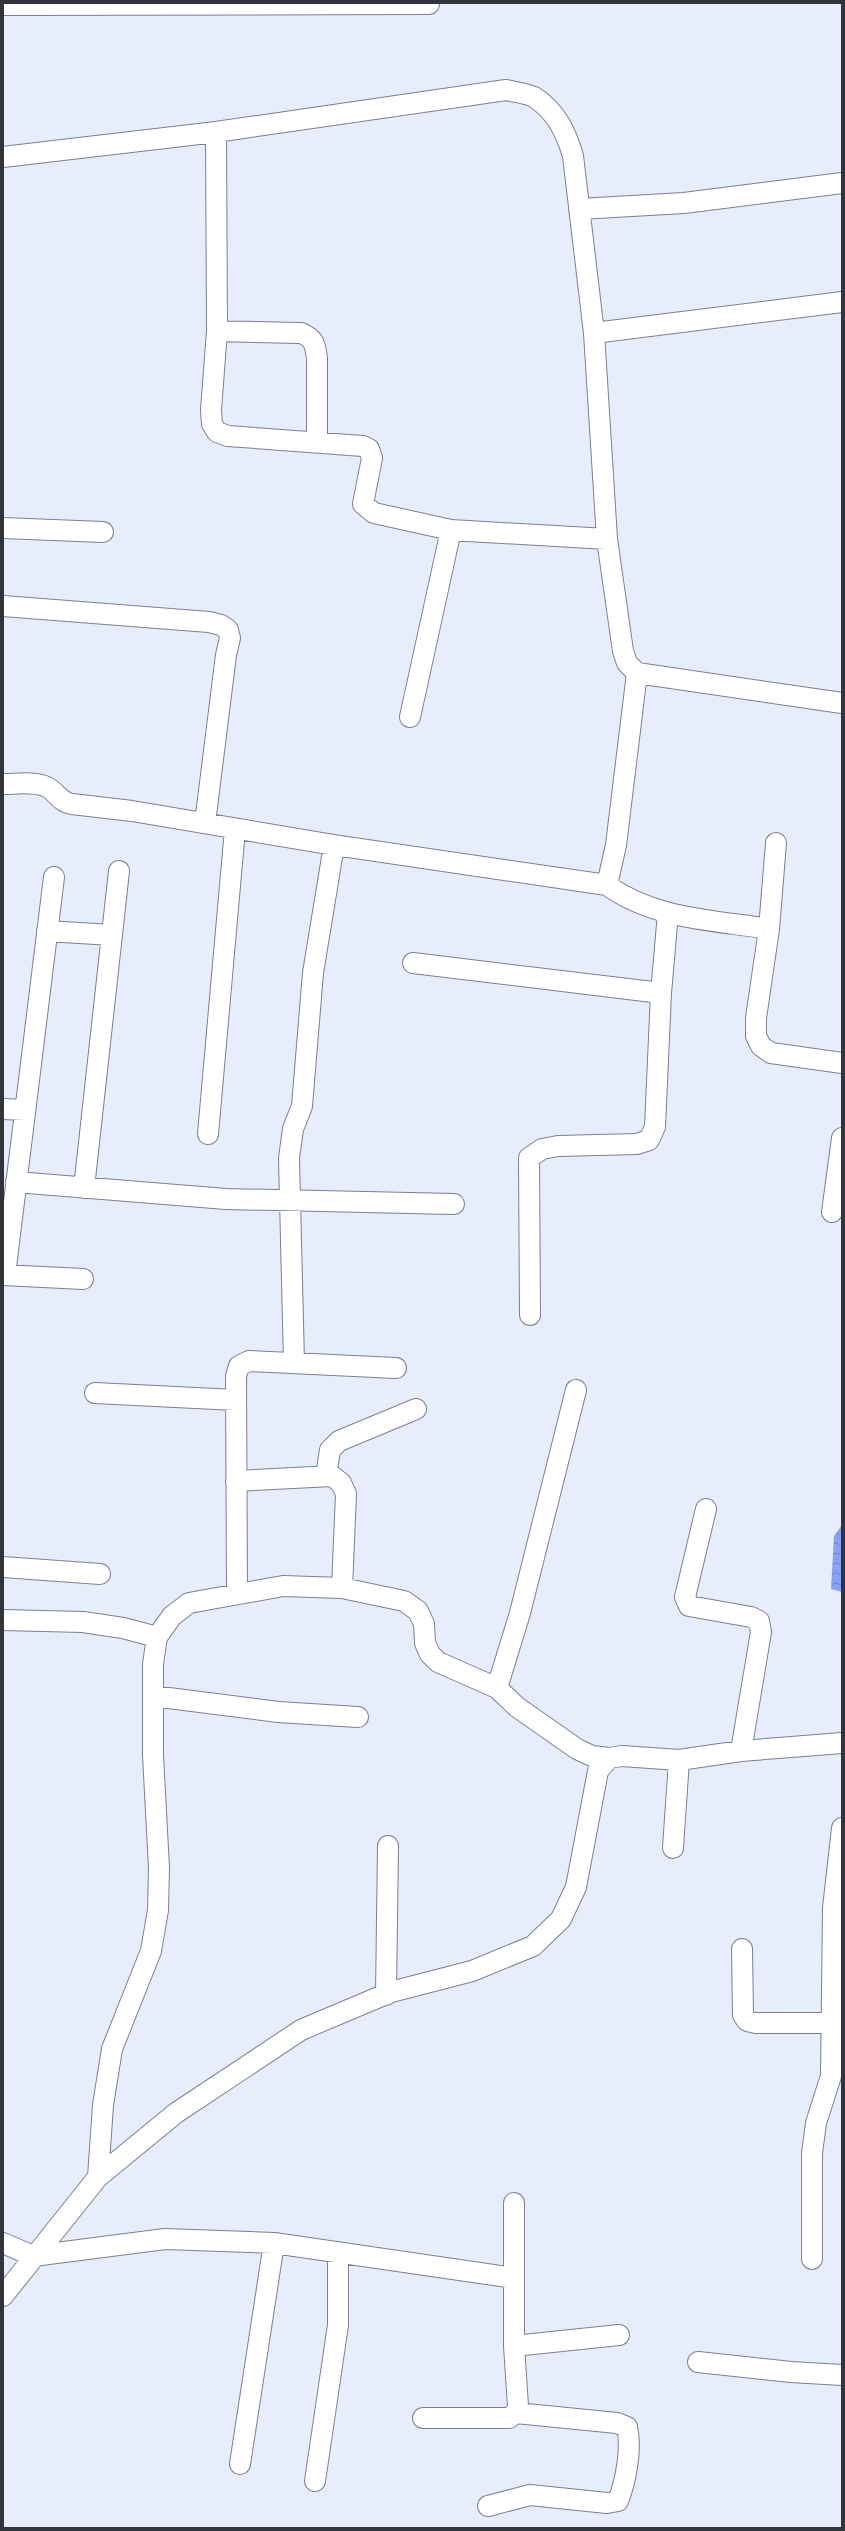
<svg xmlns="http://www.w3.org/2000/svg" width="845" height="2531" font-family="Figtree,sans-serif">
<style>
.water{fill:url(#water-waves)}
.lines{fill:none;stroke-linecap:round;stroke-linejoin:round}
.minor-casing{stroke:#7a8092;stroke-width:22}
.minor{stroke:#fff;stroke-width:20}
</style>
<defs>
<pattern id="water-waves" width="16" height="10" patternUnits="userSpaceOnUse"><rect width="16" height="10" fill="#88a2f8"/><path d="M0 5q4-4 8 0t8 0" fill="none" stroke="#7085ca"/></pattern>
</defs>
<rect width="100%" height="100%" fill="#e7edfd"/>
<path class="water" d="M842,1525v67l-11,-3 3,-53z"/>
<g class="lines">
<g class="minor-casing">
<path id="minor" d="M3,5l426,-1
M216,132l1,199 -6,79 1,14 5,8 11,4 135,10 6,3 3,9 -9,46 11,9 77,17 156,9
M3,157l213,-25 290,-42c8,2 20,3 28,7 22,14 32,35 39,59l21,177 13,206 16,112 4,12 10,10 205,30
M579,209l105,-6 158,-20
M217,331l84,2c13,5 14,11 16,25v84
M594,333l248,-31
M3,528l100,4
M3,606l206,16 12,3 7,5 2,8 -4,17 -21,168
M410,717l41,-187
M3,784c13,0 32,-3 44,3 10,5 12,15 25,17l60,7 202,34 273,40 9,-40 21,-172
M776,843l-7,86 -13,89v18l5,10 10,7 71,10
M607,885c46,34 107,35 162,44
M47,931l65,4
M413,963l248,30
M3,1109l22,1
M208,1134l27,-305
M16,1182l210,17 228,5
M84,1188l35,-317
M832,1212l10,-74
M3,1275l80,4
M5,1275l49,-398
M530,1315l-1,-157 13,-9 16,-3 79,-2 12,-4 6,-13 6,-134 7,-80
M294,1363l-5,-205 4,-29 9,-23 11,-133 21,-128
M95,1393l141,7
M326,1476l4,-26 9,-9 77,-32
M236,1481l96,-5 9,7 5,11 -4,94
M706,1509l-21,88 4,9 62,11 8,4 2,11 -20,119
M3,1567l97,7
M237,1594l-1,-218 3,-10 10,-5 147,7
M3,1620l80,2 40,6 34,9
M497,1688l23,-75 56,-223
M153,1696l125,16 80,5
M673,1848l6,-88
M742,1949l1,66 4,6 9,2h74
M386,1995l2,-149
M98,2177l5,-72 9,-56 39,-98 7,-41 1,-42 -6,-113v-91l4,-27 15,-21 17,-13 94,-17 59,2 62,13 14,10 6,13 1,19 5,11 8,8 59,26 20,19 60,42 15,7 17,2
M3,2243l30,13 132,-17 109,4 240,35
M812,2259v-106l4,-30 15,-47 2,-168 9,-80
M3,2296l95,-119 78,-64 125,-83 90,-38 81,-21 61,-25 28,-27 15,-32 22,-116 11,-13 13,-2 57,4 62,-9 101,-8
M514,2346l105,-11
M698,2362l93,10 51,3
M423,2418h86l7,-5 2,-7 -4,-60v-143
M240,2464l34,-221
M315,2481l23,-156v-73
M488,2506l42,-11 77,8 11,-2c8,-20 14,-53 9,-74l-10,-4 -101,-10"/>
</g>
<use href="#minor" class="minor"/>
</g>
<rect width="845" height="2531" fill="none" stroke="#32343c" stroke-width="8"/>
</svg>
